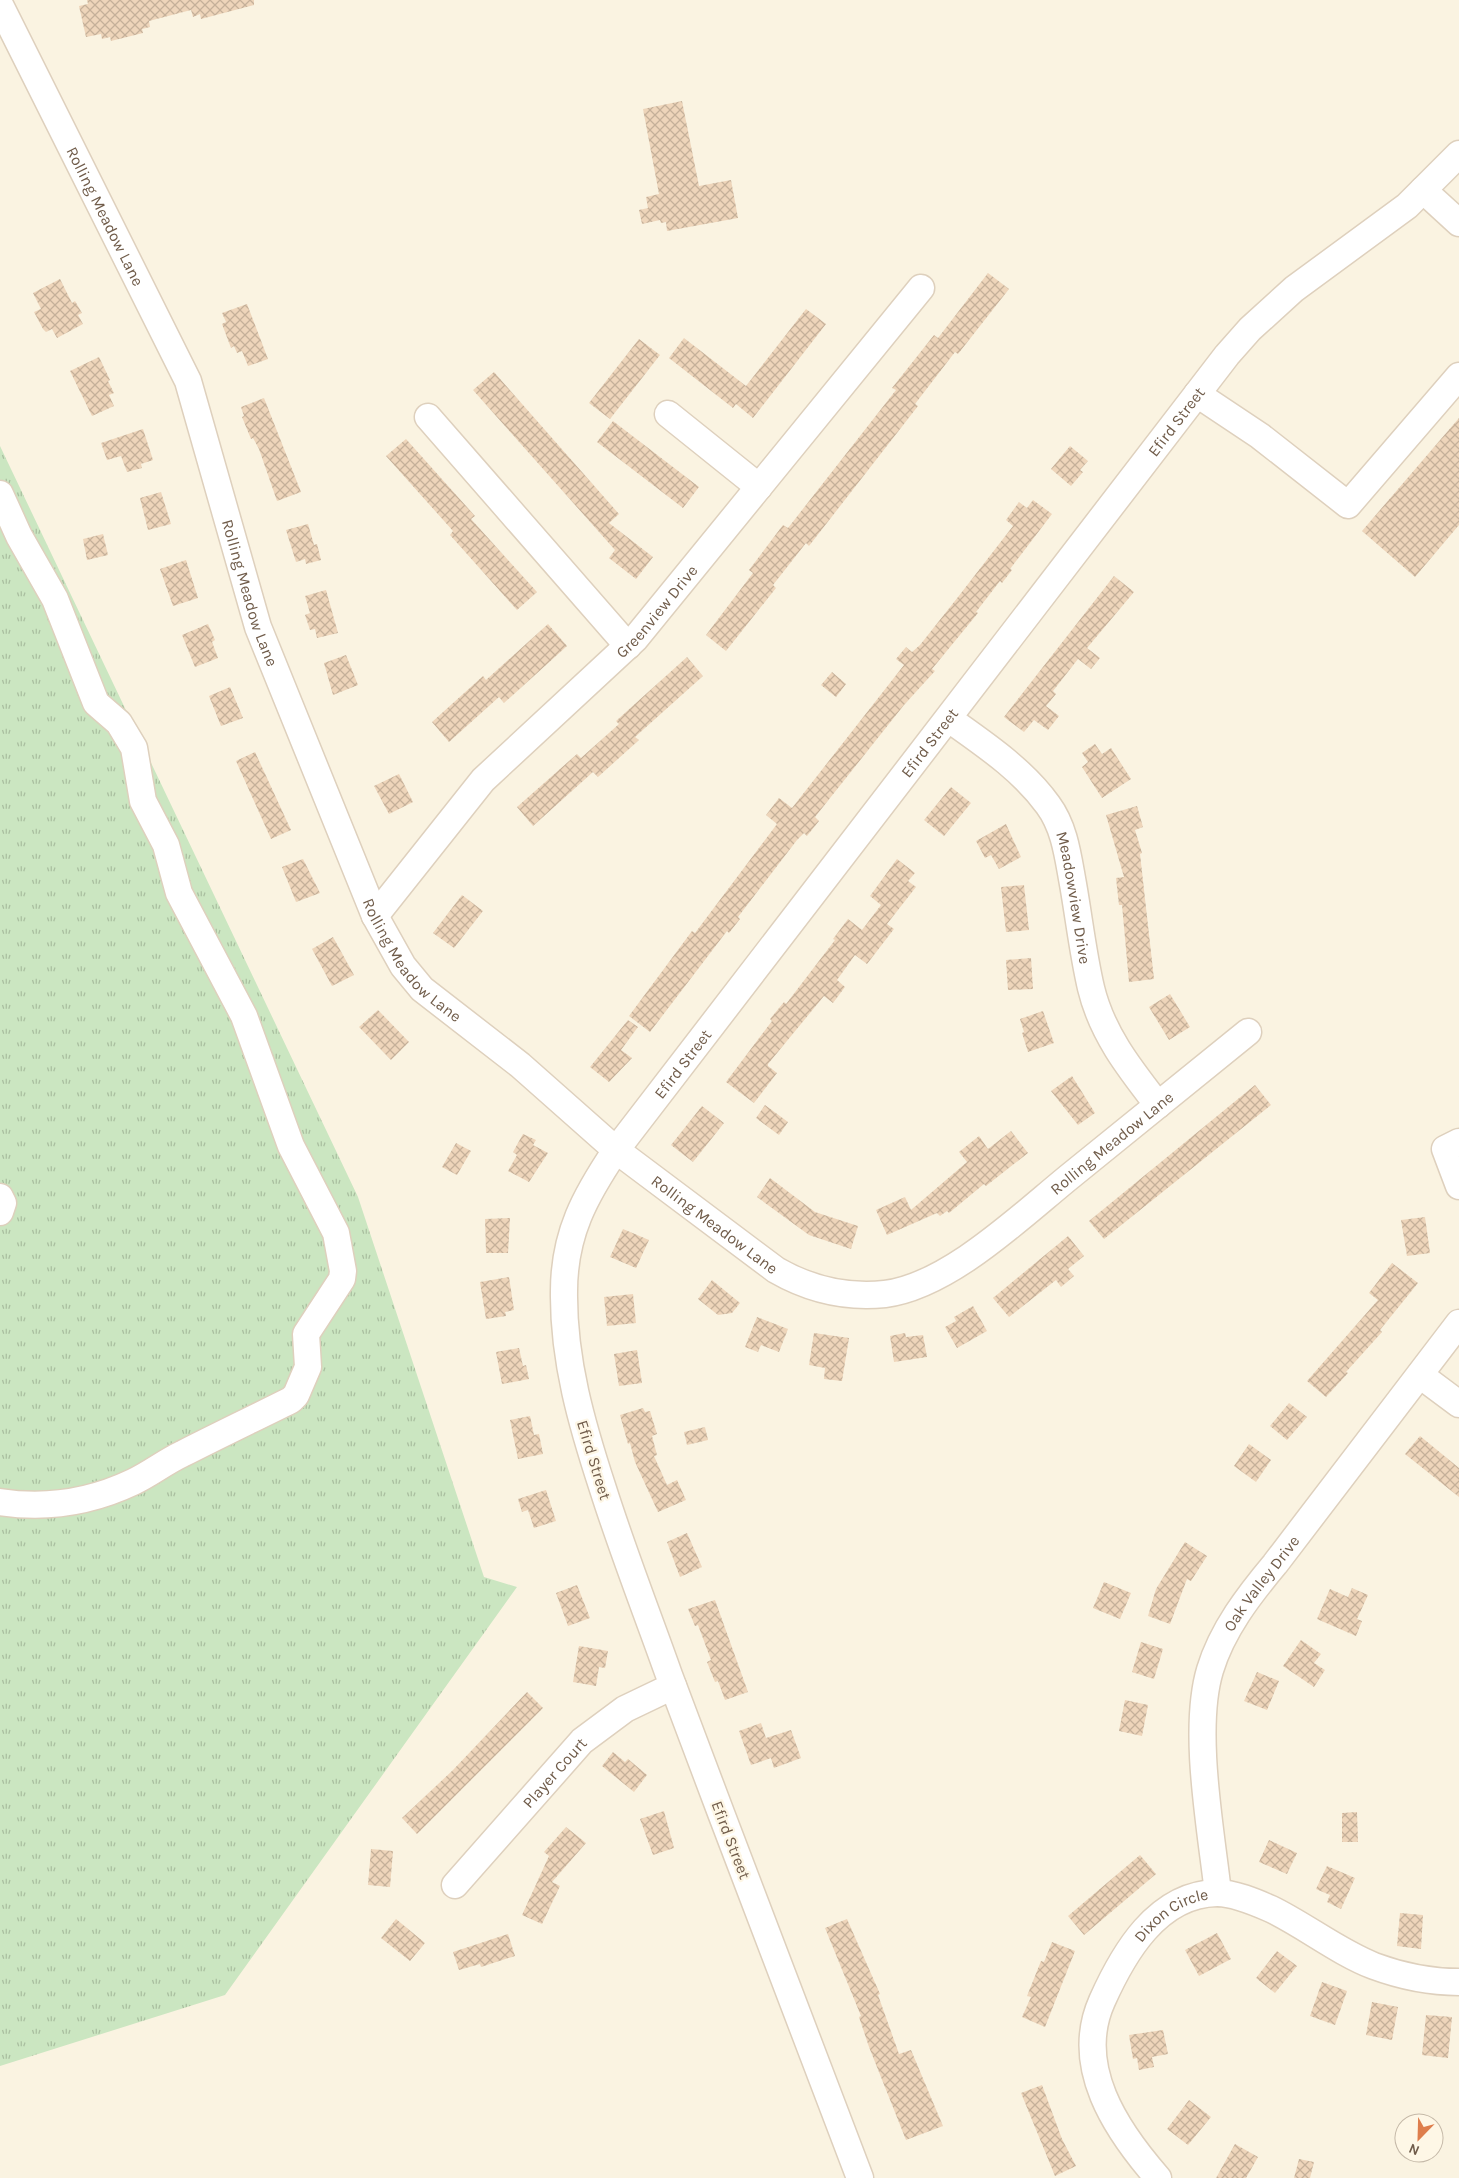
<svg xmlns="http://www.w3.org/2000/svg" width="1459" height="2178" font-family="Karla,sans-serif">
<style>
.grass{fill:url(#grass-tufts)}
.building{fill:url(#building-cross-hatch)}
.lines{fill:none;stroke-linecap:round;stroke-linejoin:round}
.minor-casing{stroke:#ded0bd;stroke-width:29}
.minor{stroke:#fff;stroke-width:26}
.labels{text-anchor:middle;dominant-baseline:central;stroke-width:4.5;stroke-linejoin:round;paint-order:stroke}
.street-label{font-size:16px;fill:#705c4a;stroke:#fef7e6}
</style>
<defs>
<pattern id="grass-tufts" width="24" height="20" patternUnits="userSpaceOnUse" patternTransform="scale(1.25)"><rect width="24" height="20" fill="#cbe6c1"/><path d="M3 7l-1-3M5 7V3M7 7l1-3M15 17l-1-3M17 17v-4M19 17l1-3" fill="none" stroke="#a9be9f"/></pattern>
<pattern id="building-cross-hatch" width="8" height="8" patternUnits="userSpaceOnUse" patternTransform="scale(1.25)"><rect width="8" height="8" fill="#eed5ba"/><path d="M0 0l8 8M0 8l8-8" fill="none" stroke="#c5b099"/></pattern>
</defs>
<rect width="100%" height="100%" fill="#faf3e1"/>
<path class="grass" d="M0,446l358,751 126,380 33,10 -292,408 -225,71z"/>
<path class="building" d="M87,0h167v5l-53,14 -1,-5 -7,3 -2,-7 -42,11 1,6 -8,2 1,4 -32,8 -1,-4 -8,2 -1,-5 -15,3 -7,-31 9,-2z
M682,101l17,85 32,-6 7,38 -71,13 -1,-9 -5,1 -1,-3 -18,4 -3,-14 9,-2 -2,-11 13,-3 -16,-85z
M988,273l21,16 -51,65 -3,-2 -40,52 3,2 -109,140 -3,-3 -33,42 3,3 -50,63 -20,-16 47,-62 -4,-3 34,-45 5,3 108,-138 -4,-2 42,-53 4,3z
M60,279l12,24 3,-2 7,12 -4,2 5,9 -26,14 -5,-9 -6,3 -3,-3 -9,-17 7,-3 -8,-16z
M247,304l21,55 -20,7 -6,-15 -5,2 -3,-7 -3,2 -9,-24 4,-2 -4,-9z
M806,309l20,15 -73,94 -17,-14 -3,4 -64,-50 15,-20 62,48z
M639,339l21,16 -50,64 -21,-16z
M99,357l11,23 -2,1 6,12 -5,2 5,11 -22,10 -22,-45z
M494,372l125,142 -10,9 44,34 -17,22 -27,-21 6,-8 -142,-160z
M264,398l37,94 -24,9 -18,-52 -6,-11 -2,1 -9,-22 2,-1 -3,-9z
M1459,418v107l-44,52 -53,-46z
M613,421l86,66 -16,21 -86,-66z
M143,429l10,31 -12,4 1,4 -15,4 -6,-16 -14,4 -6,-17z
M406,439l69,77 -4,3 66,73 -20,18 -67,-75 3,-4 -67,-75z
M1070,446l18,15 -8,9 3,2 -12,14 -20,-17z
M161,492l10,32 -23,6 -8,-32z
M1033,500l19,14 -42,55 2,1 -10,13 -2,-2 -24,31 2,1 -46,56 3,2 -31,34 -89,112 4,4 -12,15 -3,-3 -7,7 -59,77 2,2 -11,14 -2,-2 -77,101 -21,-16 63,-85 3,2 82,-109 -11,-9 13,-17 13,10 112,-143 -8,-6 10,-12 6,5 8,-7 38,-48 55,-71 -7,-6 13,-18 8,6z
M308,524l6,21 3,-1 4,16 -15,4 -1,-5 -9,3 -10,-32z
M103,534l5,21 -21,5 -4,-21z
M186,560l12,38 -25,8 -13,-37z
M1114,576l20,16 -47,56 13,10 -9,11 -13,-10 -25,32 3,3 -10,12 13,10 -11,14 -14,-10 -10,12 -20,-15z
M326,590l12,43 -21,5 -2,-9 -5,1 -5,-15 5,-2 -5,-17z
M208,624l7,16 -3,2 6,16 -23,9 -13,-32z
M548,624l19,22 -63,57 -5,-6 -50,45 -17,-20 51,-46 3,4z
M346,655l12,30 -25,10 -9,-32z
M687,657l16,19 -68,61 4,3 -41,37 -5,-5 -60,54 -16,-19 60,-53 4,4 38,-34 -3,-3z
M832,672l14,12 -10,13 -15,-12z
M230,687l13,31 -22,8 -12,-30z
M1095,744l7,10 9,-6 20,31 -29,19 -20,-31 6,-5 -6,-9z
M255,752l36,78 -20,9 -35,-78z
M399,774l14,28 -24,12 -15,-28z
M951,787l20,16 -27,33 -20,-16z
M1137,806l6,21 -8,3 7,23 -2,1 14,125 -25,3 -7,-77h-3l-3,-27 8,-1 -18,-62z
M1006,824l15,33 -22,12 -8,-14 -6,3 -9,-17z
M303,859l17,34 -24,9 -14,-35z
M897,859l18,14 -7,8 8,6 -29,37 7,5 -27,35 -12,-9 -18,25 8,7 -12,16 -9,-7 -56,68v2l9,7 -23,30 -28,-21 46,-61 -2,-2 14,-17 2,2 49,-64 -2,-1 15,-20 14,11 19,-25 -11,-9z
M1024,885l5,45 -23,2 -5,-45z
M462,895l21,16 -29,37 -21,-15z
M333,937l21,38 -22,11 -20,-37z
M1031,958l2,31 -25,1 -2,-30z
M1170,994l20,33 -21,13 -20,-33z
M378,1010l31,32 -18,18 -32,-33z
M1043,1011l11,32 -26,9 -6,-19 2,-1 -4,-13z
M628,1020l10,7 -17,23 11,8 -23,24 -19,-15z
M1072,1076l23,37 -17,12 -27,-34z
M1255,1085l16,20 -167,134 -15,-18z
M765,1105l23,17 -9,13 -23,-17z
M702,1106l22,17 -31,39 -22,-17z
M1011,1131l17,22 -42,33 -2,-2 -35,29 -2,-2 -7,5 -3,-3 -50,22 -11,-25 29,-13 6,13 56,-48 -8,-10 20,-16 9,13z
M523,1134l13,6 -3,5 15,8 -19,29 -21,-11 9,-16 -4,-3z
M456,1143l15,8 -14,24 -15,-8z
M770,1178l45,34 43,14 -7,23 -42,-14 -52,-38z
M1425,1217l5,36 -23,3 -6,-36z
M510,1218l-2,35h-22l-1,-34z
M623,1229l26,11 -13,28 -26,-11z
M1068,1236l16,20 -16,13 6,7 -13,11 -5,-7 -47,37 -16,-19z
M1392,1263l26,20 -38,47 2,2 -36,40 2,1 -22,24 -19,-16 71,-81 -9,-7z
M509,1277l5,33 -9,2 1,4 -20,3 -6,-37z
M712,1280l28,23 -8,10 -14,2 -20,-16z
M633,1294l3,29 -29,3 -3,-29z
M973,1306l14,25 -30,17 -12,-21 11,-6 -2,-4z
M757,1317l31,12 -9,23 -18,-7 -3,7 -13,-5z
M814,1333l35,5 -7,43 -18,-2 1,-11 -16,-3z
M905,1333l1,4 17,-2 4,22 -33,5 -4,-26z
M519,1348l4,18 3,-1 3,14 -27,5 -6,-32z
M637,1350l5,33 -23,3 -5,-32z
M1289,1403l18,14 -20,23 -17,-14z
M643,1408l2,4 5,-1 7,23 -5,2 5,19 -3,1 13,29 10,-5 9,20 -28,12 -23,-50 -5,-19 -2,1 -8,-29z
M530,1416l4,19 5,-1 4,20 -25,5 -8,-39z
M705,1427l3,13 -21,5 -3,-13z
M1420,1436l39,32v29l-54,-43z
M1249,1444l22,16 -15,22 -22,-16z
M546,1490l10,31 -22,7 -6,-18 -6,2 -4,-13z
M687,1533l15,34 -22,10 -13,-35z
M1185,1542l22,14 -16,25 -4,-2 -17,45 -22,-8 8,-27z
M1104,1582l27,11 -11,26 -27,-11z
M577,1585l13,33 -22,8 -12,-33z
M1352,1588l16,7 -11,24 5,2 -6,15 -39,-17 13,-30 18,8z
M715,1600l33,92 -23,8 -7,-19 -3,1 -8,-20 4,-2 -13,-35 -3,1 -7,-17z
M1301,1640l20,14 -7,9 11,7 -11,17 -31,-21z
M1141,1642l22,7 -9,30 -22,-7z
M579,1646l29,5 -3,17 -6,-1 -3,19 -23,-4z
M1257,1672l22,9 -12,29 -23,-9z
M527,1692l16,16 -126,126 -15,-16 51,-48z
M1125,1700l23,5 -6,31 -23,-5z
M761,1723l5,15 25,-8 10,28 -27,10 -3,-10 -20,7 -12,-34z
M613,1752l12,10 3,-3 19,16 -13,17 -32,-26z
M664,1811l10,37 -21,7 -13,-36z
M1357,1812l1,30h-16v-29z
M566,1827l20,16 -34,39 8,4 -18,38 -20,-9 27,-59 -5,-4z
M1269,1840l28,13 -10,21 -28,-12z
M371,1849l22,2 -3,36 -22,-2z
M1140,1855l16,19 -72,61 -16,-19z
M1327,1866l28,12 -14,31 -14,-7 3,-7 -14,-6z
M1400,1913l23,2 -2,34 -24,-3z
M396,1919l29,24 -15,18 -29,-23z
M847,1919l33,75 -2,1 21,59 12,-4 32,76 -37,14 -37,-93 -10,-30 2,-1 -36,-88z
M1217,1933l14,26 -32,17 -14,-26z
M508,1934l7,22 -34,11 -1,-3 -21,6 -6,-18z
M1052,1942l23,9 -30,76 -23,-10 9,-20 -4,-1 14,-35 3,1z
M1277,1951l20,15 -22,27 -19,-15z
M1322,1982l25,9 -12,34 -25,-9z
M1372,2002l26,5 -6,33 -26,-5z
M1426,2015l26,2 -4,41 -26,-3z
M1163,2030l5,24 -16,3 2,10 -15,3 -2,-12 -4,1 -4,-24z
M1042,2085l20,54 14,27 -21,10 -34,-83z
M1189,2100l22,17 -23,28 -21,-16z
M1235,2144l23,13 -12,21h-30z
M1299,2159l15,3 -4,16h-16z"/>
<g class="lines">
<g class="minor-casing">
<g id="minor">
<path id="s1" d="M0,5l188,376 70,246 117,289 28,50 19,23 98,76 96,85 160,120c33,19 71,28 109,24 65,-8 139,-81 189,-121 58,-47 116,-94 174,-141"/>
<path d="M1423,190l36,33"/>
<path d="M1197,394l63,42 88,69 111,-129"/>
<path d="M668,414l91,73"/>
<path d="M428,417l200,229"/>
<path d="M0,494l19,42 36,63 41,104 23,20 15,25 9,53 23,44 13,48 65,123 47,130 45,87 7,38 -1,8 -36,55 2,33 -12,28 -5,5c-36,18 -72,35 -109,54 -17,8 -32,20 -49,28 -42,20 -87,27 -133,20"/>
<path id="s2" d="M949,719c35,25 73,50 99,86 17,23 20,52 25,79 6,34 10,70 18,104 11,46 39,81 67,117"/>
<path id="s3" d="M375,916l108,-136 152,-141 286,-351"/>
<path d="M1459,1142l-14,7 14,37"/>
<path d="M0,1197l3,6 -3,9"/>
<path d="M1420,1375l39,29"/>
<path id="s4" d="M455,1885l127,-144 43,-32 48,-23"/>
<path id="s5" d="M1218,1893c-7,-63 -26,-163 -8,-223 12,-40 39,-75 65,-106l184,-241"/>
<path id="s6" d="M860,2178c-64,-167 -128,-335 -191,-503 -22,-62 -46,-123 -66,-186 -21,-64 -40,-129 -39,-198 0,-57 21,-95 52,-141l611,-795 23,-26 44,-40 113,-83 52,-52"/>
<path id="s7" d="M1158,2178c-42,-48 -85,-112 -56,-177 21,-47 55,-107 115,-108 17,0 38,9 54,16 35,17 67,43 103,57 27,10 56,16 85,16"/>
</g>
</g>
<use href="#minor" class="minor"/>
</g>
<g class="labels">
<g class="street-label">
<text stroke="none"><textPath href="#s1" startOffset="236">Rolling Meadow Lane</textPath></text>
<text stroke="none"><textPath href="#s6" startOffset="2010">Efird Street</textPath></text>
<text stroke="none"><textPath href="#s1" startOffset="641">Rolling Meadow Lane</textPath></text>
<text stroke="none"><textPath href="#s3" startOffset="416">Greenview Drive</textPath></text>
<text stroke="none"><textPath href="#s6" startOffset="1605">Efird Street</textPath></text>
<text stroke="none"><textPath href="#s2" startOffset="229">Meadowview Drive</textPath></text>
<text stroke="none"><textPath href="#s1" startOffset="1046">Rolling Meadow Lane</textPath></text>
<text stroke="none"><textPath href="#s6" startOffset="1200">Efird Street</textPath></text>
<text stroke="none"><textPath href="#s1" startOffset="1916">Rolling Meadow Lane</textPath></text>
<text stroke="none"><textPath href="#s1" startOffset="1451">Rolling Meadow Lane</textPath></text>
<text transform="translate(594 1460) rotate(73)">Efird Street</text>
<text stroke="none"><textPath href="#s5" startOffset="326">Oak Valley Drive</textPath></text>
<text stroke="none"><textPath href="#s4" startOffset="150">Player Court</textPath></text>
<text transform="translate(731 1840) rotate(69)">Efird Street</text>
<text stroke="none"><textPath href="#s7" startOffset="311">Dixon Circle</textPath></text>
</g>
</g>
<g transform="translate(1419 2138) rotate(203)"><circle r="24" fill="#fef7e6" stroke="#c5b9a8"/>
<path d="M0-4L9 19L0 12L-9 19Z" fill="#de7e4c"/>
<text y="-8" font-size="14" font-weight="bold" text-anchor="middle" fill="#705c4a">N</text>
</g>
</svg>
